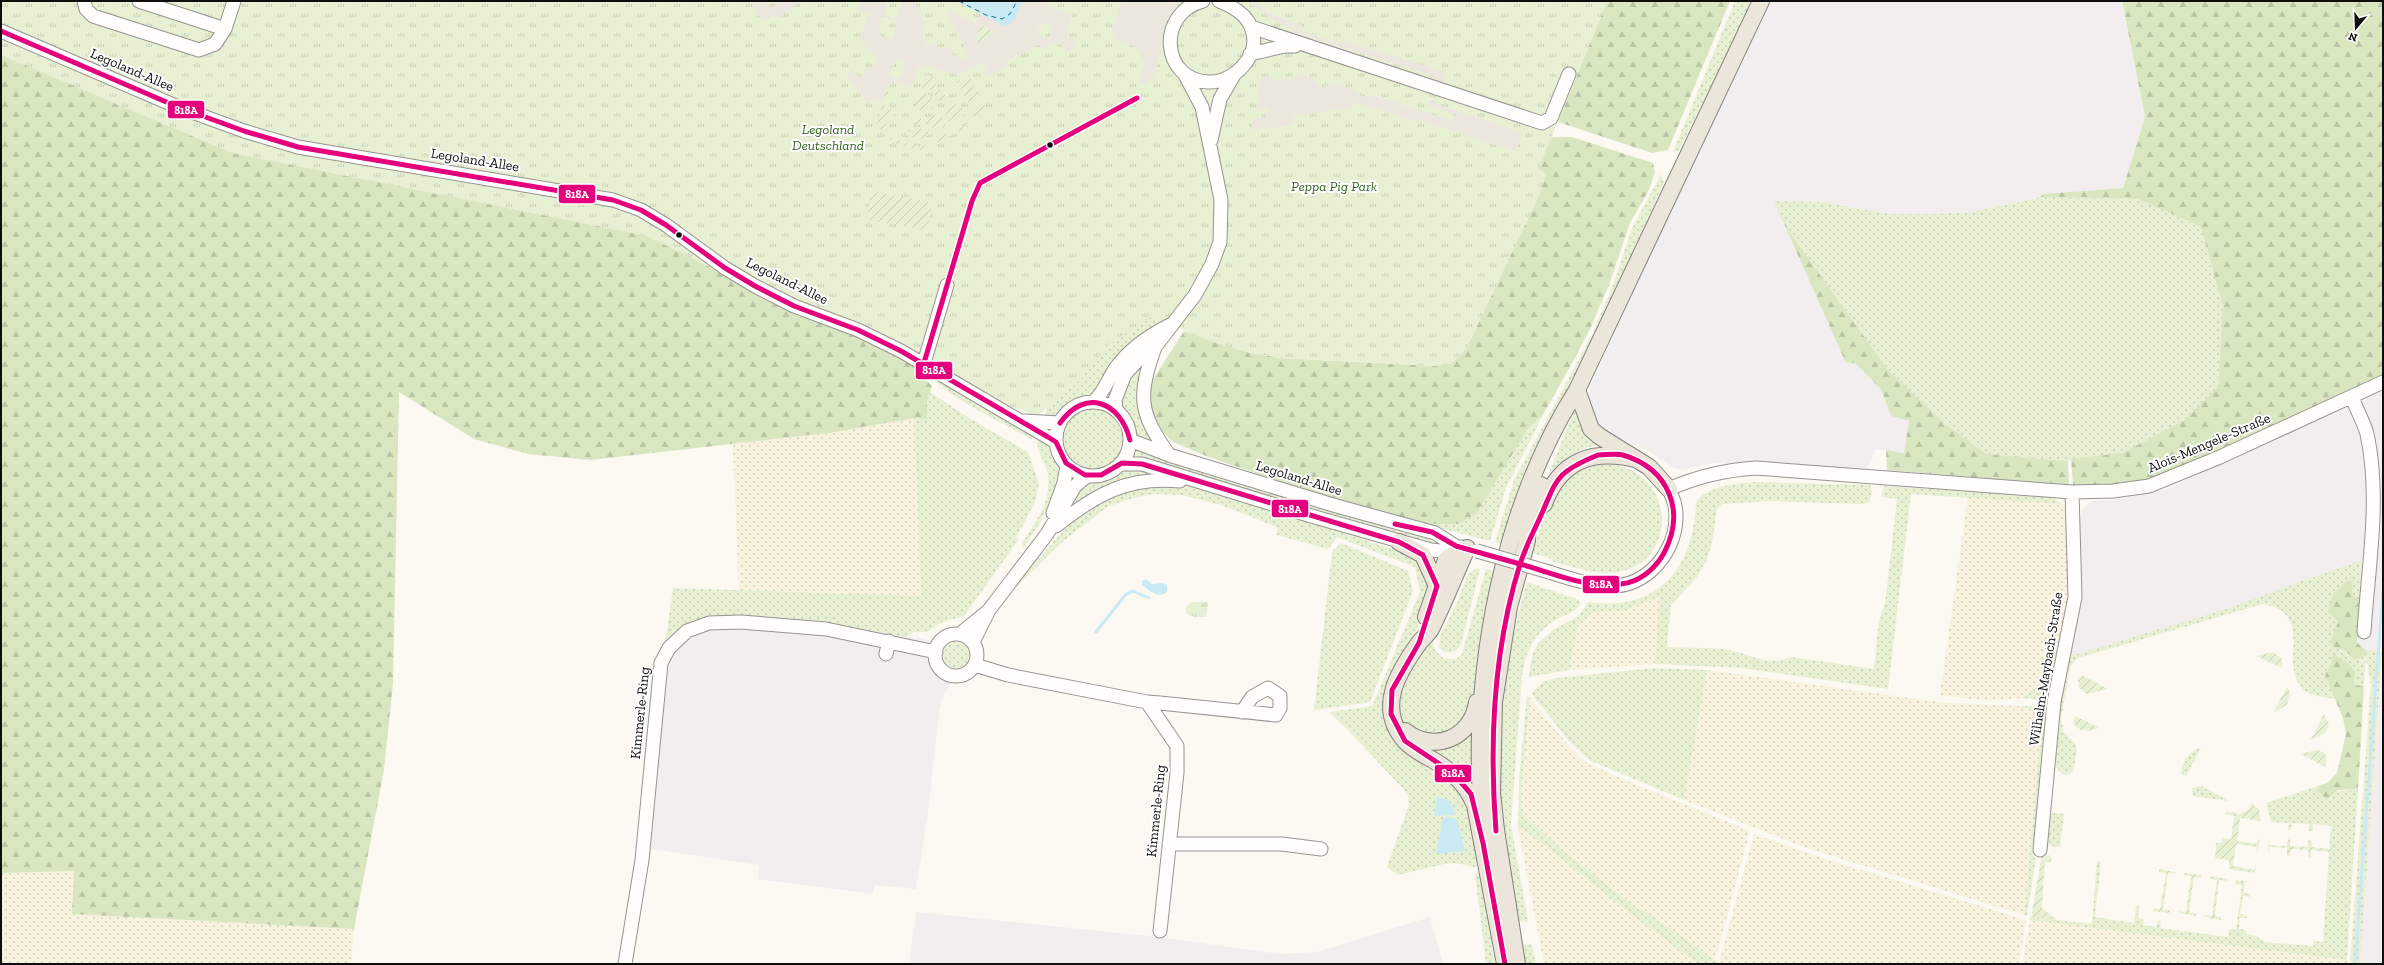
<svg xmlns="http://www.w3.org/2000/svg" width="2384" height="965" font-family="'Zilla Slab',serif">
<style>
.industrial{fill:#f2edef}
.farmland{fill:url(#farmland-dots)}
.grass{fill:url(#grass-dots)}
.forest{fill:url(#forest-firs)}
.park{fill:url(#park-tufts)}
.garden{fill:url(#garden-furrows)}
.plaza{fill:#ece7de;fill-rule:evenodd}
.water{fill:#caeaf3}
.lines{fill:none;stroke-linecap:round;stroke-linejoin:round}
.stream{stroke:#caeaf3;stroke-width:3}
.ferry{stroke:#1a729d;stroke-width:1;stroke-dasharray:5 4;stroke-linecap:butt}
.minor-casing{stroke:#959491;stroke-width:15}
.major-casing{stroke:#82817e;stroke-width:18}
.minor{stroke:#fffefd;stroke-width:13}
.major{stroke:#ece5d9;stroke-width:16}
.minor-bridge-casing{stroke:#959491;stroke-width:15;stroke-linecap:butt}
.minor-bridge{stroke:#fffefd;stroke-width:13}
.bus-1-casing{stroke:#fff;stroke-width:8}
.bus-1{stroke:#e5007d;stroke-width:5}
.bus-dot{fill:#0e0e0e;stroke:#fff;stroke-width:1.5}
.labels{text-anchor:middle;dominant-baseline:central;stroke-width:4;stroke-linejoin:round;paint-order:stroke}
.street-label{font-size:14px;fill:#0e0e0e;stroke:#fff}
.park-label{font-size:14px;font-style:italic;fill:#356420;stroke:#fff}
.line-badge{stroke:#fff;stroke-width:1.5}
.badge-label{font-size:11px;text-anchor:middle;font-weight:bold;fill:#fff}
</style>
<defs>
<pattern id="farmland-dots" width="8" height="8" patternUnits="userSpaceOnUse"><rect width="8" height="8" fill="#f8f2df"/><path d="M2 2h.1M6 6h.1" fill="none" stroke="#d3cebe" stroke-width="1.8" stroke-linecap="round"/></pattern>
<pattern id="grass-dots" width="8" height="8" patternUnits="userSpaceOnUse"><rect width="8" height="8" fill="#e8f0d3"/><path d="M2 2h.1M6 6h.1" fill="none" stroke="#c6cdb4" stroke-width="1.8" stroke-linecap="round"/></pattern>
<pattern id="forest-firs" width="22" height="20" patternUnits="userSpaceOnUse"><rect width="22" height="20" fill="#d9e7c1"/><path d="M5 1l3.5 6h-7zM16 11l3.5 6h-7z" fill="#b9c5a5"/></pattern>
<pattern id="park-tufts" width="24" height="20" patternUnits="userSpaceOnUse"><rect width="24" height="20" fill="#e8f0d3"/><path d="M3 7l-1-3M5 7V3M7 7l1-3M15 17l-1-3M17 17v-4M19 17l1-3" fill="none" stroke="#c6cdb4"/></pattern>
<pattern id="garden-furrows" width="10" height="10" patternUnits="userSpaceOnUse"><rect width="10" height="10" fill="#e8f0d3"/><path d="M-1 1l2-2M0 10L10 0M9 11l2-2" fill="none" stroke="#c6cdb4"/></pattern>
</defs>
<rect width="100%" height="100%" fill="#fcf9f2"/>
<path class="industrial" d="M1770,1h352l23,116 -22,71 -80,6 -2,3 -69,15 -36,2h-46l-67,-12 32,161 26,26 10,27 18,5 -5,32 -28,-4 -10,23 -107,-8 -47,-1 -30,7 -9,-2 -25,-18 -48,-20 -14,-25 3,-15 78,-176z
M2383,390v574h-23l22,-312 -16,-2 -9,-7 4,-83 -136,49 -156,48 13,-78 -3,-59 5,-13 8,-6 32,-3 40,-8z
M783,619l59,6 90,16 -3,20 23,22 -9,12 -4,17 -11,100 -12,77 -41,-4 -2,9 -115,-15 1,-14 -121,-18 17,-176 22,-39z
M916,912l242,25 122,17 37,-2 113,-35 13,47h-534z"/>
<path class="farmland" d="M914,418l7,178 -182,-6 -6,-146 103,-12z
M1968,497l94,7 3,4 5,58 -2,30 -8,44 -17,42 -9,9 -13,7 -34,3 -47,-6z
M1659,597l-4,67 -86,6 9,-44 15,-14 31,-1z
M1707,670l239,33 76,3 1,3 14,1 5,3 -18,202 -218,-67 -122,-48z
M1530,698l39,48 15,15 36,17 130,53 -35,130 -72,-51 -5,-1 -79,-62 -36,-33 -2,-10 1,-19z
M1518,828h4l105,83 71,53h-154z
M1754,834l72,25 200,61 -7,44h-298l-2,-1z
M74,871l-2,43 282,15 -3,35h-350v-91z
M2030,920l205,25 112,15v4h-325z"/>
<path class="grass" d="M1735,1h20l-24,45 -50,100 -3,5 -5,1z
M1661,174l3,8 -162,362 -7,-2 19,-62 79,-147 20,-48 19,-57z
M2041,197l97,2 63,28 22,80 -5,80 -35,34 -61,32 -54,8 -81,-7 -43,-31 -55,-52 -99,-138 -16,-32 49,1 67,12h46l36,-2z
M1153,311l9,10c-24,14 -41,28 -56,51 -3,4 -3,10 -6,14 -7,10 -23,10 -32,17 -9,6 -12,13 -23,15l2,-11 34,-28 22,-32z
M1146,361c-17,36 -9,47 8,80l-1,3 -15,-5 -18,-40 9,-26z
M930,373l105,60 -4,6c-35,-20 -71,-35 -101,-62z
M930,392l42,28 56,32 11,32 -3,16 -20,38 3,1 -55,77 -22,6 -15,10h-13l-8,5 -64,-12 -105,-8 -72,27 8,-56 248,8 -7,-178 13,1v-17z
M1577,404l29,40c-24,2 -40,12 -57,29z
M1063 439a30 30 0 1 1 60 0a30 30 0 1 1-60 0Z
M1544,413l-38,75 -16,53 -66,-17h34l69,-94z
M1040,436c8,9 21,32 20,44l-20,43 -17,26 -1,-6c14,-22 32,-45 25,-72 -3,-10 -9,-19 -10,-29z
M1134,449l268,83 34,6 8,10 -314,-88z
M1607,464c74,6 72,108 1,109 -19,0 -38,-7 -57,-12l1,-2 -19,-6c13,-44 22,-83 74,-89z
M1128,469l35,2 -93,39 -3,-6 17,-21 24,-4z
M1753,482l117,3 2,6 -3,12 -9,1 -89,-3 -49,3 -5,5 -5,34 -5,17 -10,17 -26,28 -4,42c18,1 38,0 56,2 25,3 42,19 68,8l83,12 5,-49 6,-16 12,-105 -16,-2 3,-11 168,11 10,7 -151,-10 -23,195 -146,-21 -87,-4 4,-67 -35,14 -31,1 -15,14 -9,44 -40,7 3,-21 6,-13 16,-14 25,-13 9,-14c70,10 106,-33 108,-100 10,-16 40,-18 57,-20z
M1160,483l38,3 216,70 14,18 1,22 -20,54 -23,36 -3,29 7,19 60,42 19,23 11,64 -5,4 -20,-4 -11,1 -46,11 -11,-8 22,-62 -1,-11 -59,-63 -20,-19 43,-6 48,-114 -5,-25 -78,-30 -9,12 -51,-14v-8l-56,-22 -39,-10 -29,-1 -23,5 -23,8 -45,35 -52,51 11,-15 62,-69 19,-11z
M1341,543l67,28 5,20 -43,111 -56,8 18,-158z
M2361,560l-2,40 -7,-5 1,-14 -19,37 4,3 -3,9 5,21 7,1 7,8 12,-4v-6l16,2 -22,312h-10l21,-279 -5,-27 -2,28 -10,-1 1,-6 -5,-14 -6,-2 -5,-7 -7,1 -1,7 -5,8 9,27c-11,-2 -23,-2 -32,-10 -26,-27 14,-74 -40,-85l-185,54 -8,9 -9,52 3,13 12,13 1,6 -4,21 -7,3c-7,-2 -10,-7 -12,-15l6,-62 8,-41 157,-48z
M1475,569h5l-19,75 -5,7 -10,2 -7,-6 1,-11 18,-35 9,-25z
M1486,569l9,3 -10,40 -12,93 -10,20 -29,13 -30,-14 -4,-7 -2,-22 6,-16 27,-39 4,10 9,9h12l6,-5z
M1527,582l52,18 1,5c-6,8 -12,9 -21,13 -24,13 -32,32 -37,57l-11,149 17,98 -12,-1c-6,-38 -13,-76 -17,-114 -7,-75 8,-153 28,-225z
M2060,640c-5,21 -6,45 -24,59l-15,-1c26,-15 29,-31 39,-58z
M943 655a13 13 0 1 1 26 0a13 13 0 1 1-26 0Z
M1654,668l53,2 -23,130 -95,-40 -20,-19 -38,-48 13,-12 13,-3z
M1527,696l3,2 -8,87 -1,19 2,10 36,33 79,62 5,1 78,54h-23l-71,-53 -105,-83h-4l1,-48z
M2022,706h17l8,7 -13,145h2l-9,58 -3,-1 18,-201 -5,-4 -14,-1z
M1472,725l5,73 -54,-53z
M2201,748l-15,28 -4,-2c-2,-11 9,-25 19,-26z
M2202,786l2,1 25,14 -36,-5 -1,-8z
M2318,786l1,7 39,-4 -11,171 -317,-40 1,-3 61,7 5,-63 4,1 -6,55 39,6 2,-17h3l-1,12 6,1 -1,6 14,2 1,-7 3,1 -1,7 68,9 1,-8 7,1 6,-45 -7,-1 1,-4 16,2h-7l-2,11 7,1v3l-7,-1 -3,18 7,2v2h-7l-1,11 7,1 -1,4 9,1 11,7 48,4 1,-5 9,1 8,-116 -18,-2v7h-4v-7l-17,-1 -1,7h-3l1,-7 -18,-1 -5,-19z
M2052,813l12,1 -4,33 -9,-1 -4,-5 2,-24z
M1475,873h3l7,16 9,75h-8z
M1532,944l4,20h-12l-3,-19z"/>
<path class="forest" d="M1607,1h123l-62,149 -16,3 -94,-31z
M2122,1h261v374l-200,91 -36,14 -31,6 -43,-1 -2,-26 51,-6 61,-32 35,-34 5,-80 -22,-80 -63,-28 -97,-2 2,-3 80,-6 22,-71z
M1,43l605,165 245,126 67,31 9,16 5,5 -5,16v17l-13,-1 -78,14 -245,28 -63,-6 -54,-15 -75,-47 -6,291 -9,87 -30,159 -282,-15 2,-43 -73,2z
M1551,137h21l81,26 2,9 -6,18 -19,33 -21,62 -19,44 -19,36 -27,48 -17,17 -51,84 -18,10h-34l-106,-29 -112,-39 -33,-14 -14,-14 -7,-14 -3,-14 1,-16 34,-53 62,21 34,6 155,8 17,-3 14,-14 72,-152 8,-23 -8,-4z
M1774,201l16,32 99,138 55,52 43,31 81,7 1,24 -182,-15 -1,-20 18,3 5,-32 -18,-5 -10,-27 -26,-26h-9z
M2347,581h6l-1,14 7,5 -2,43 9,7v6l-12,4 -7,-8 -14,-5 -2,-7 7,-18 -10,-11 5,-17z
M2335,654l15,11 5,7 -1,13 10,1 -6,103 -20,1 -11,9 -8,-6 -1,-7 9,-3 10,-10 9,-39 -3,-16 -18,-43 6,-11 1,-7z"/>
<path class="park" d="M1,1h1606l-69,169 8,4 -8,23 -72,152 -14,14 -17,3 -155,-8 -34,-6 -30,-9 -65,-26 -42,27 -28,35 -44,37 -39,-14 -184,-94 -40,-19 -64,-22 -63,-31 -415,-83 -231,-98z
M1191,602h17l-2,15h-12l-8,-4v-6z"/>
<path class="garden" d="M981,25l15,7 -17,11 -4,-5z
M925,74l8,3c0,11 14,15 14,24h-9l-6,-10 -10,-4z
M971,79l3,10 3,-1 4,10 -11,7 -14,-24z
M887,85l3,1 -6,20 13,5 -2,5 -6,-1 -6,18 -6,-9z
M919,92l11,3 4,8 -2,6 -10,3 -8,-4z
M984,97c11,23 -44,43 -60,52 -11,3 -31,-6 -40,-13l38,11 51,-27 1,-3 -2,-9 11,-6z
M959,103l7,12 -16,8 -5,-9 1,-5z
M935,114l6,2 4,11 -8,3c-7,-4 -12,-9 -21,-4l-5,-1 2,-8 11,3z
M923,129l8,4 -12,7 -12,-5 2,-5z
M878,192l51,10 2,7 -4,21 -60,-10 3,-22 3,-4z
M2273,652l9,7v9l-26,-12z
M2082,675l26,14 -22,5 -7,-7 -1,-7z
M2287,687l3,5 -3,13 -14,8z
M2324,714l5,11c-3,9 -9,12 -18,14z
M2076,716l23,12c-11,3 -19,6 -26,-6l1,-5z
M2316,750l7,2 4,5 -2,10 -24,-13z
M2251,803l8,6 2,20 -1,-8 -20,-3 -3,23 20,3 3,-7 -3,17v-7l-21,-3 -3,22 21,4 2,-7 -1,10 -26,-4v-9l-14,-2 1,-15h5l1,-5 9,1 3,-23 -10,-3 11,-1 3,3 12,-6z
M2269,838v7l18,1 1,-7h2v7l18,1v-7l4,1 -1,6 18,2v3l-18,-2v8l-3,-1v-7l-17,-1 -1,7h-3v-8l-17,-1 -2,7z
M2050,855l2,7h-7l-3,46 15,12 -26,-3 10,-57 1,-3z
M2159,869l17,3 -1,2 -7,-1 -5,36 7,1v3l-17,-2 1,-3 6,1 6,-36 -7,-1z
M2185,873l16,2v3l-7,-1 -5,35 7,2v2l-17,-3v-2l7,1 5,-36 -7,-1z
M2210,876l17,3v2l-8,-1 -4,36 6,1v3l-17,-3 1,-2 7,1 5,-36 -7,-1z"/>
<path class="plaza" d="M751,1h14l6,6 14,-6h18l-16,9 -8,9 -7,-4 -4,6 -10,-6z
M859,1h29l-5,14 13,4 6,-18h12l12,25 -3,2 2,4 -4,3 7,11 7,-3 7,6 7,-3 4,3 -1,5 16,6 1,-3 -21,-42 3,-4 25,13 5,-10 34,6 7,-19h24l6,8 21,5 -6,18 9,15 -10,6 -7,-12 -17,8 -3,-4 -34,17 2,4 -19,10 -4,-11 -4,-2 -22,12 -35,-10 -5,4 -6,17 -21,-4 -1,4 -3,-1 -5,17 -10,-3 -4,4 -21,-26 5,-8 8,8 19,-18 -19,-19 8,-26 -9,-3 2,-8zM882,16l14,5 -2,16 -3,2 -9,-2 -3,-5zM1042,24h7l3,4v6l-4,4h-5l-5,-4v-5zM981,25l14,7 -16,11 -4,-5zM898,58l9,5 -8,16 -10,-4z
M1122,1h57l-14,22 -4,14v15l-7,23 -8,10 -7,-4 6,-17 -3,-10 -8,-8 -18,-7 -4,-8z
M1247,1h6l20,14 30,11 -1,5 30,10 16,1 98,30 -3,11 -6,-1 -1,-5 -142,-45v-3l-15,-6z
M1301,74l12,4 8,10 14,-5 19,6 8,8 11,-2 80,26 2,-7 -27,-9 4,-7 3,1 1,5 86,28 -6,19 -75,-24h-7l-12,-7 -8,1 -61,-19 -1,6 -59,8 1,9 -41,5 -2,-11 14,-2v-5l5,-1 -5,-3 -10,4 5,-14 -3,-9 2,-8 8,-5 11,5 8,-3 2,2z"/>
<path class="water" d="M956,1h66l-7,19 -10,6z
M1146,579l6,5 10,-1 5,2v7c-9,7 -17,-1 -25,-7v-4z
M1437,797l13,4 5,14 -21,1z
M1443,818h13l9,33 -29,3z"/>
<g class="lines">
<path class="stream" d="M1096,632l30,-38 7,-3 16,7
M2355,964l28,-375"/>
<path class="ferry" d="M959,1l27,14 16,4 8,-5 7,-13
M997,1h3"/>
<g class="minor-casing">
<path id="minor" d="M84,1l2,8 7,7 106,34 16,-6 10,-15 9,-28
M139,1l86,28
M1203,1c-47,12 -42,80 6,81 25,1 54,-28 42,-55 -5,-13 -19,-21 -32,-26
M1251,27l291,96 9,-5 2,-5 16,-39
M1,31l177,76 66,24 54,16 315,53 28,10 25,15 59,43 30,18 39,20 64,24 43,21 155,91
M1250,54l35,-8h10
M1211,140l9,-41 14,-24
M1155,347c-17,49 -17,64 14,108
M924,363l23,-78
M2352,397c4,12 12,25 15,37 14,64 1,133 -3,198
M1093,402c11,-9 14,-21 22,-33 14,-20 33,-33 55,-44
M1056 439a37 37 0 1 1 74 0a37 37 0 1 1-74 0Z
M1116,410l-1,-10 10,-26 15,-16 15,-11 40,-52 17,-31 8,-22 1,-42 -19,-93 -18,-34
M1024,421l36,2
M1130,440l39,15 164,50 102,28 22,14
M1121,464h21l166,51 123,35 10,1 20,-4
M1053,513l11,-30 3,-17
M1056,526c39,-31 71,-50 124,-45
M1549,572c22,7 43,14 66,14 38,-2 67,-44 60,-80 -1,-6 -4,-12 -6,-17 29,-13 56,-19 87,-21l316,24 41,-1 36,-5 71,-29 163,-75
M960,634l28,-23
M935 655a21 21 0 1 1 42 0a21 21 0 1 1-42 0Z
M973,642l16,-32 58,-76 28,-48 12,-10
M886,654l3,-13
M975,665l33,10 139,27 30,44v27l-17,158
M1147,702l13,1 116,12 4,-7v-12l-12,-8 -16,9 -10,15
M1169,844h113l39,5
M2040,850l14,-148 21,-105 -3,-105
M625,964l17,-104 19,-197 8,-15 18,-17 22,-8 32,-1 85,7 110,23"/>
</g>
<g class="major-casing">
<path id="major" d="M1577,390l14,39 8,7 50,31 20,22
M1544,504c16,-44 49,-55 91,-45
M1399,542l24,13 14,31
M1467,548c-12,27 -23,55 -36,81 -3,5 -8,9 -12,14 -21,29 -43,65 -14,98 7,8 19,14 28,19 19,11 33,24 42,45l30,159
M1426,617l20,-57 4,-4 17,-8
M1405,731c29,23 67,7 72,-29
M1483,843c-2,-43 -5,-87 -2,-130 7,-111 36,-229 96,-323l184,-389
M1517,964l-21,-134 -4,-37 2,-91 15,-95 18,-66 1,-17 13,-39"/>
</g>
<use href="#minor" class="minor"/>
<use href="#major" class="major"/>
<g class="minor-bridge-casing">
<path id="minor-bridge" d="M1477,551l72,21"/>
</g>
<use href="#minor-bridge" class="minor-bridge"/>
<g class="bus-1-casing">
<path id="bus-1" d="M1,31l177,76 66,24 54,16 315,53 28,10 25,15 59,43 30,18 39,20 64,24 43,21 147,86 8,5 10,21 19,12h16l21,-12 20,1 257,78 24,13 14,31 -18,57 -27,47 -1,24 14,27 48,32 18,21 12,49 22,121
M924,363l48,-162 8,-18 157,-85
M1060,423c25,-35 60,-22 70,17
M1598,455c8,0 17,-2 25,0 46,14 63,56 41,98 -9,16 -24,29 -43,31 -34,5 -68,-11 -101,-20 5,-14 10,-26 17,-40 20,-42 14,-50 61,-69z
M1395,524l37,8 24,14 64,18
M1496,831c-7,-90 -3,-180 24,-267"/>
</g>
<use href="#bus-1" class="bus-1"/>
</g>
<g class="bus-dot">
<circle cx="1050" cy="145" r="3.5"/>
<circle cx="679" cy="235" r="3.5"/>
</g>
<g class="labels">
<g class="street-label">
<text transform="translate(132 70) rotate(23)">Legoland-Allee</text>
<text transform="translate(475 160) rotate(9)">Legoland-Allee</text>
<text transform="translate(787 281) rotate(26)">Legoland-Allee</text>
<text transform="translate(2209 443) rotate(-23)">Alois-Mengele-Straße</text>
<text transform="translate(1299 478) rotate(17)">Legoland-Allee</text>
<text transform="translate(2046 669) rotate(-81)">Wilhelm-Maybach-Straße</text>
<text transform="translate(640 713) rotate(-84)">Kimmerle-Ring</text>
<text transform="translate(1156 811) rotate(-84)">Kimmerle-Ring</text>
</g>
<g class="park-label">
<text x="828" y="129">Legoland<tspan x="828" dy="16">Deutschland</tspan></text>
<text x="1334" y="186">Peppa Pig Park</text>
</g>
</g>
<g class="line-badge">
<rect x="167" y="100" width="38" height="19" rx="4" fill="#e5007d"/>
<rect x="558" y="184" width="38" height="20" rx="4" fill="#e5007d"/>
<rect x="915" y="361" width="38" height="19" rx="4" fill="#e5007d"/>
<rect x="1271" y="499" width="38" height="19" rx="4" fill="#e5007d"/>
<rect x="1582" y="575" width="38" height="19" rx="4" fill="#e5007d"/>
<rect x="1434" y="764" width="38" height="19" rx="4" fill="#e5007d"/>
</g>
<g class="badge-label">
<text x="186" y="114">818A</text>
<text x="577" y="198">818A</text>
<text x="934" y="374">818A</text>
<text x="1290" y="513">818A</text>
<text x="1601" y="588">818A</text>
<text x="1453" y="777">818A</text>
</g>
<rect width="2384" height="965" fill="none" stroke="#0e0e0e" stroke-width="4"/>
<g transform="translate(2356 28) rotate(199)" stroke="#ffffff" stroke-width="3" paint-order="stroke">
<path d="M0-3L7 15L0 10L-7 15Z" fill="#0e0e0e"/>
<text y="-6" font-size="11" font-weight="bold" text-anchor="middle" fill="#0e0e0e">N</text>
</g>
</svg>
